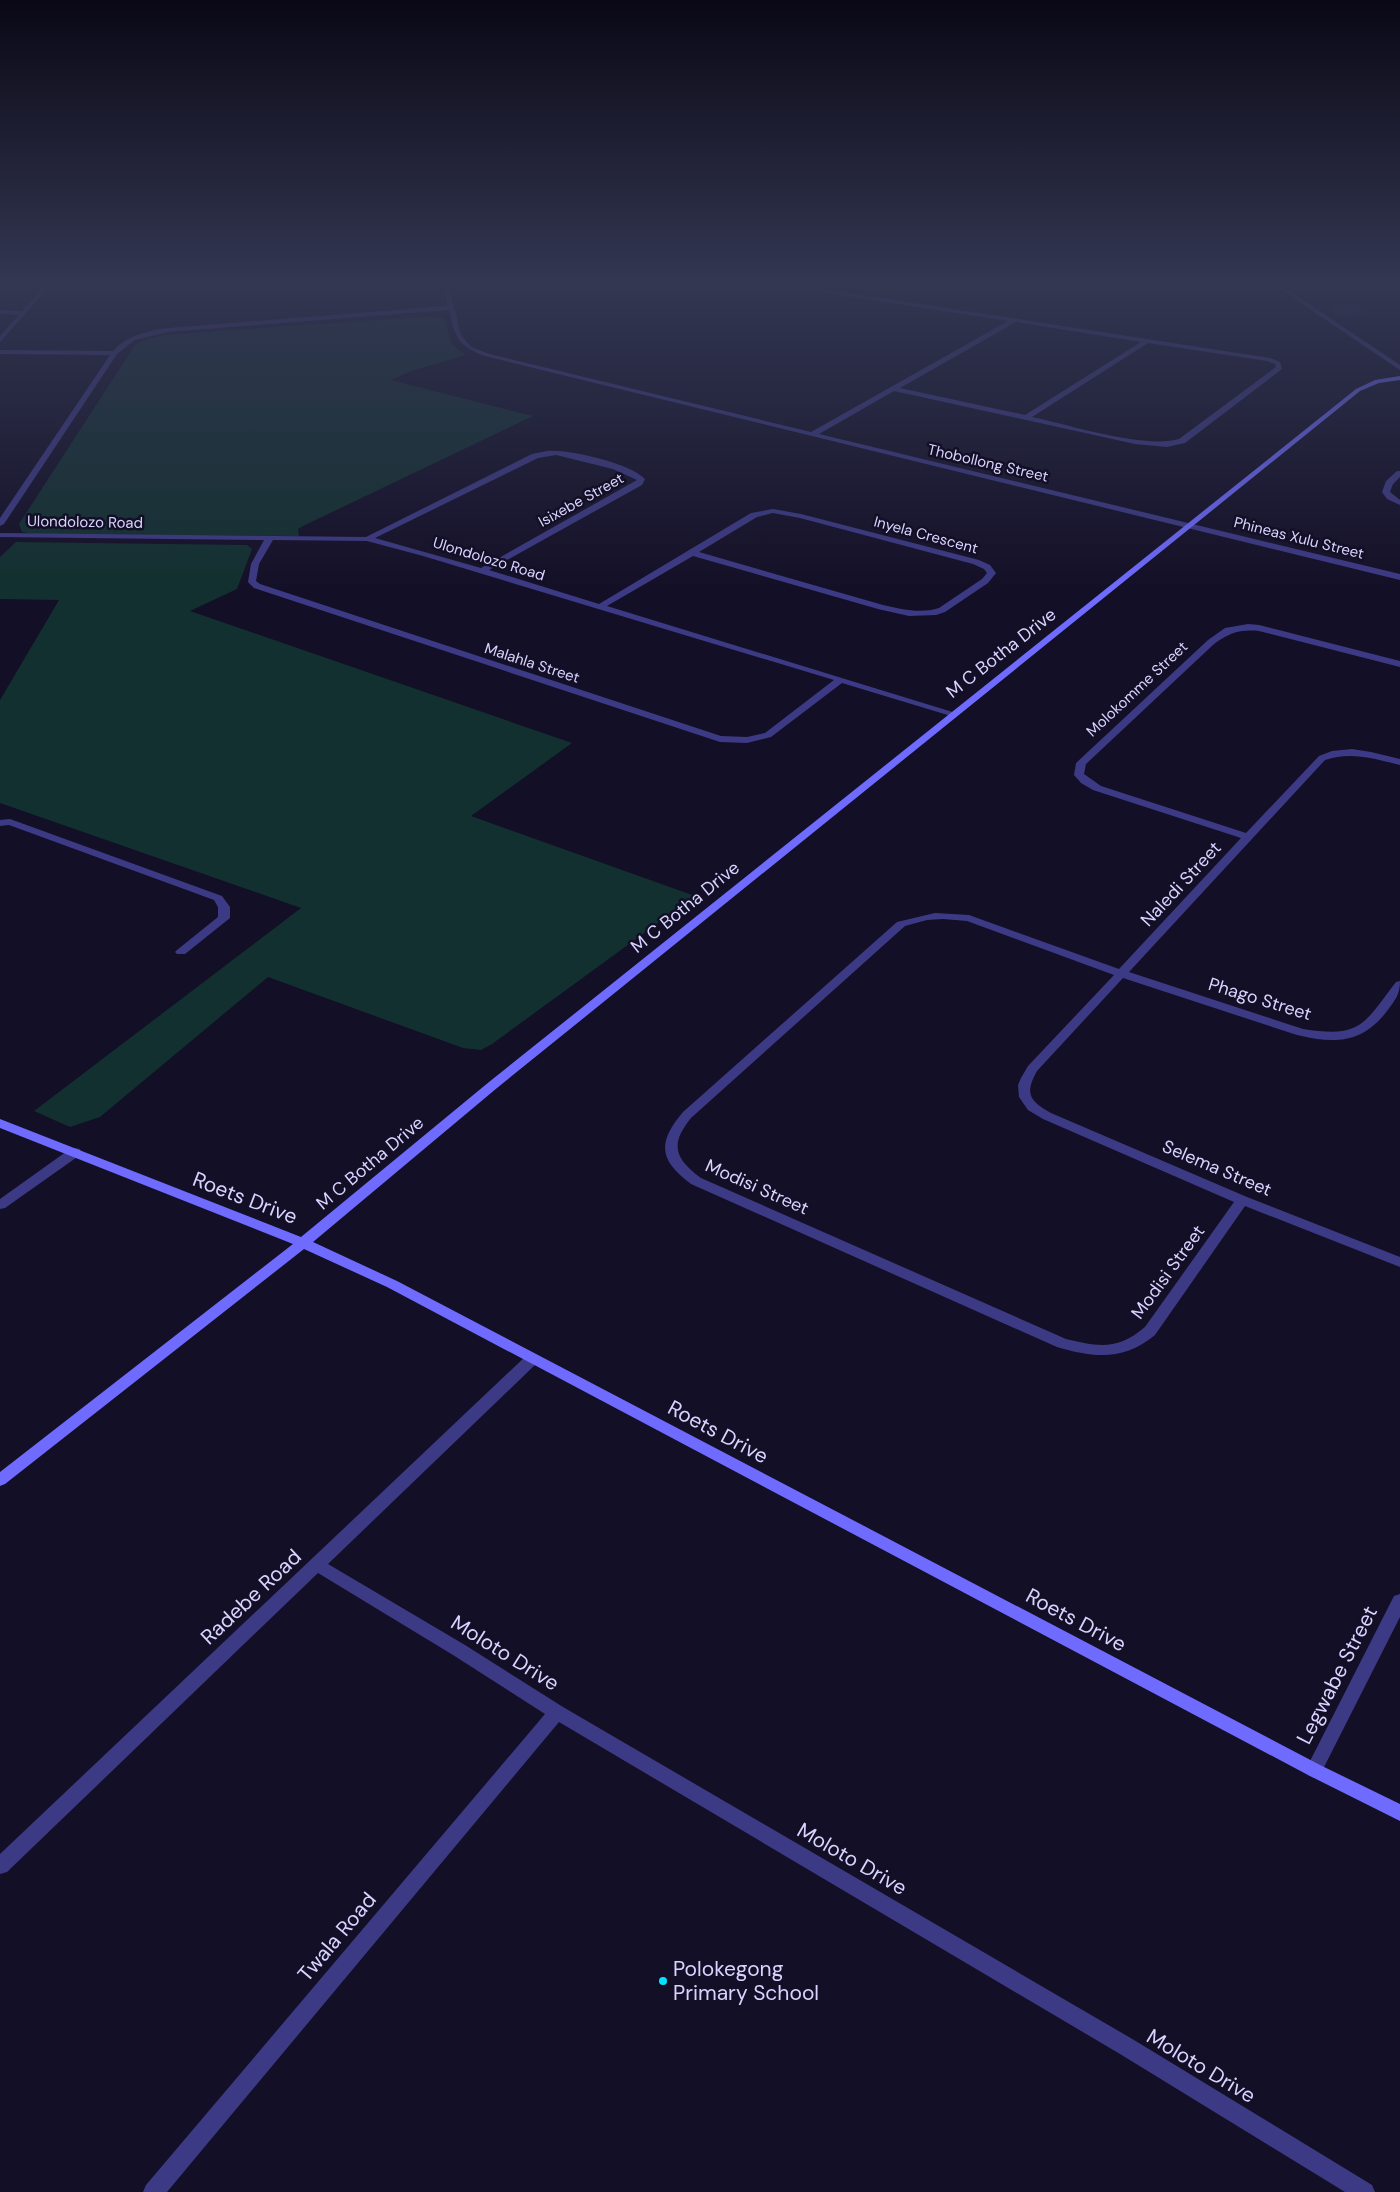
<svg xmlns="http://www.w3.org/2000/svg" width="1400" height="2192" font-family="'DM Sans',sans-serif">
<style>
.green{fill:#12302f}
.building{fill:#241b47}
.lines{fill:none;stroke-linecap:round;stroke-linejoin:round}
.lane{fill:#3d3a85;fill-rule:evenodd}
.street{fill:#3d3a85;fill-rule:evenodd}
.secondary{fill:#6f6bff;fill-rule:evenodd}
.poi-dot{fill:#00e5ff;stroke:#130f26;stroke-width:2}
.labels{text-anchor:middle;dominant-baseline:central;stroke-width:5;stroke-linejoin:round;paint-order:stroke}
.far-street-label{font-size:15px;fill:#d9d4ff;stroke:#130f26}
.street-label{font-size:18px;fill:#d9d4ff;stroke:#130f26}
.near-street-label{font-size:21px;fill:#d9d4ff;stroke:#130f26}
.near-poi-label{font-size:21px;fill:#d9d4ff;stroke:#130f26;text-anchor:start}
</style>
<rect width="100%" height="100%" fill="#130f26"/>
<path class="green" d="M434,316l11,3 7,26 14,10 -52,15 -23,10 142,36 -228,109 -7,4 1,7 -265,-2 -12,-2 -3,-8 116,-179 12,-6 18,-4z
M16,542l231,3 5,4 -15,40 -47,22 382,132 -101,73 224,80 -203,148 -11,6 -18,-2 -195,-71 -168,140 -30,10 -36,-16 267,-203 -301,-105v-103l59,-100 -59,-1v-42z"/>
<path class="building" d="M1361,305l13,9 -35,2 -12,-9z"/>
<g class="lines">
<path class="lane" d="M10,819l212,77 8,11v11l-45,36h-8l-2,-2 2,-2 41,-33v-10l-4,-7 -205,-75 -9,1v-6z"/>
<path class="street" d="M40,283h6l3,4 -49,55v-6l19,-21 -19,-1v-4l22,1 21,-24z
M442,283h6l13,52 10,12 18,7 322,78 197,-111 -235,-36 -3,-2h14l486,75 10,4 2,7 -97,74 -18,4 -32,-3 -241,-53 -75,43 581,140v6l-915,-224c-27,-10 -30,-19 -36,-46l-281,22 -33,8 -18,14 -113,170 -4,2v-8l110,-163 -110,-1v-4l113,1c15,-16 34,-20 55,-23l280,-22zM1016,322l125,20 -116,73 -125,-27zM1148,343l119,18 8,3 1,3 -97,72c-35,10 -109,-14 -147,-22z
M1066,283h43l-17,4z
M1271,283h7l122,82v5z
M547,451c21,-2 83,12 98,28l-3,6 -153,85 110,34 152,-91 22,-4 28,5 178,46 11,5 6,8 -8,10 -43,29 -9,3 -27,1 -31,-7 -185,-53 -86,50 352,108 -5,3 -3,-1 -109,-33 -71,54 -24,6 -27,-1 -466,-154 -6,-6 3,-18 13,-24 -264,-3v-4l366,4 166,-83zM556,455l57,14 24,11 -156,88 -106,-30 163,-80zM773,513l27,5 173,46 11,5 3,4 -5,6 -43,29c-18,6 -38,1 -56,-3l-184,-53 58,-35zM273,540l94,1 56,15 411,124 -69,53 -18,4 -26,-1 -461,-152 -4,-3 3,-17z
M1397,471h3v6l-7,7 -3,8 10,8v5l-13,-6 -5,-7 4,-11z
M1248,624l11,1 141,36v6l-141,-36c-19,-2 -30,2 -45,13l-128,120 -2,10 17,12 145,47 73,-77 13,-5 20,-2 19,3 29,7v6c-25,-6 -49,-14 -75,-5l-196,212 174,57c58,9 60,-4 93,-47l4,-1c0,14 -5,19 -13,30 -25,33 -53,33 -90,24l-174,-57 -86,93c-13,23 -7,30 14,42l196,84 153,60v10l-155,-61 -90,129c-31,26 -61,23 -98,12l-366,-163c-32,-24 -34,-41 -8,-72l214,-190 38,-9 34,2 150,54 122,-131 -148,-48 -12,-7 -7,-8 2,-12 132,-123 17,-12zM943,919l24,2 147,54 -86,91 -7,12 -3,7 1,12 9,13 15,9 191,83 -89,125c-27,23 -46,20 -79,12l-365,-161c-27,-20 -31,-34 -10,-60l214,-192 22,-6z
M75,1148l5,1 1,3 -1,3 -75,53 -5,1v-10l70,-50z
M532,1354l5,1 2,4 -2,4 -209,201 137,81 98,62 571,333 238,145 3,7h-30l-225,-138 -561,-332 -392,470h-24l3,-7 399,-471 -92,-59 -135,-82 -311,299 -7,2v-20l527,-499z
M1400,1594v23l-80,158 -6,3 -6,-3 -3,-5 3,-5 86,-169z"/>
<path class="secondary" d="M1400,376v4l-21,3 -19,8 -863,697 -184,154 84,39 923,484 80,39v17l-92,-46 -921,-488 -83,-38 -299,235 -5,2v-14l293,-228 -293,-116v-9l301,118 188,-155 867,-693 19,-9z"/>
</g>
<linearGradient id="sky" x2="0" y2="1"><stop stop-color="#0a0815"/><stop offset="0.48" stop-color="#333752"/><stop offset="1" stop-color="#333752" stop-opacity="0"/></linearGradient>
<rect width="1400" height="590" fill="url(#sky)"/>
<circle class="poi-dot" cx="663" cy="1981" r="5"/>
<g class="labels">
<g class="far-street-label">
<text transform="translate(988 463) rotate(13)">Thobollong Street</text>
<text transform="translate(581 500) rotate(-29)">Isixebe Street</text>
<text transform="translate(85 522) rotate(1)">Ulondolozo Road</text>
<text transform="translate(926 535) rotate(15)">Inyela Crescent</text>
<text transform="translate(1299 538) rotate(14)">Phineas Xulu Street</text>
<text transform="translate(489 559) rotate(17)">Ulondolozo Road</text>
<text transform="translate(532 663) rotate(18)">Malahla Street</text>
<text transform="translate(1137 689) rotate(-43)">Molokomme Street</text>
</g>
<g class="street-label">
<text transform="translate(1001 653) rotate(-38)">M C Botha Drive</text>
<text transform="translate(1181 884) rotate(-47)">Naledi Street</text>
<text transform="translate(685 907) rotate(-39)">M C Botha Drive</text>
<text transform="translate(1260 999) rotate(17)">Phago Street</text>
<text transform="translate(370 1163) rotate(-40)">M C Botha Drive</text>
<text transform="translate(1217 1168) rotate(23)">Selema Street</text>
<text transform="translate(757 1187) rotate(24)">Modisi Street</text>
<text transform="translate(1168 1272) rotate(-54)">Modisi Street</text>
</g>
<g class="near-street-label">
<text transform="translate(245 1198) rotate(21)">Roets Drive</text>
<text transform="translate(718 1432) rotate(28)">Roets Drive</text>
<text transform="translate(251 1597) rotate(-43)">Radebe Road</text>
<text transform="translate(1076 1620) rotate(28)">Roets Drive</text>
<text transform="translate(505 1653) rotate(32)">Moloto Drive</text>
<text transform="translate(1337 1675) rotate(-63)">Legwabe Street</text>
<text transform="translate(852 1859) rotate(30)">Moloto Drive</text>
<text transform="translate(337 1937) rotate(-50)">Twala Road</text>
<text transform="translate(1201 2066) rotate(31)">Moloto Drive</text>
</g>
<g class="near-poi-label">
<text x="673" y="1969">Polokegong<tspan x="673" dy="24">Primary School</tspan></text>
</g>
</g>
</svg>
